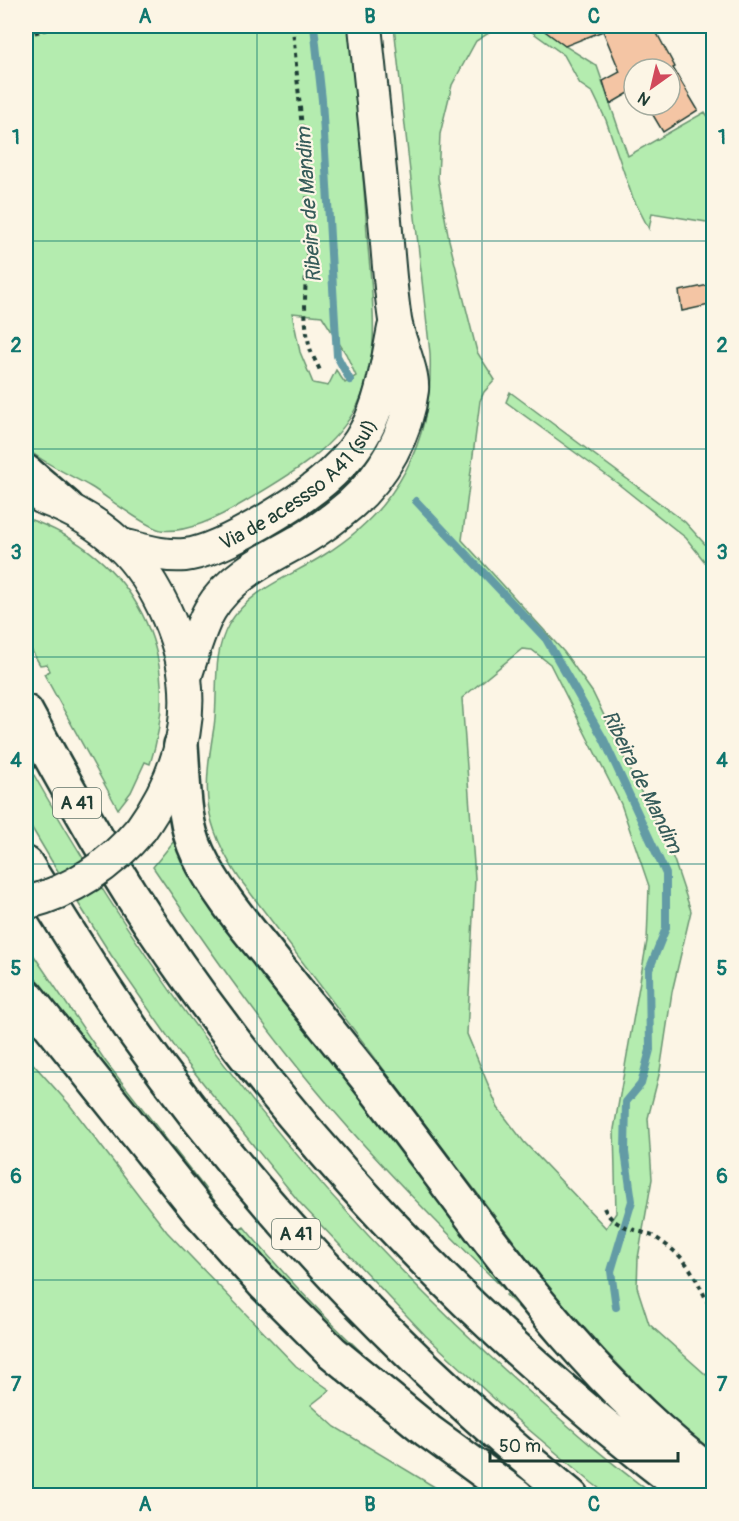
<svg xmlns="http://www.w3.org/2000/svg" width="739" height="1521" font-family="Pangolin,sans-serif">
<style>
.green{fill:#b4ecaf;stroke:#6a9472;stroke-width:1.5;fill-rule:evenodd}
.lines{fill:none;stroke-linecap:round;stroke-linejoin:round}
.stream{stroke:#639ba5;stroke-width:8}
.building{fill:#f4c5a4;stroke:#1f3d34;stroke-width:1.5}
.primary-casing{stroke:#1f3d34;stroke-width:36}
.motorway-casing{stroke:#1f3d34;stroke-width:38}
.path{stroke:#1f3d34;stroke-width:4;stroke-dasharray:4.5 4.5;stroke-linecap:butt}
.primary{stroke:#fcf5e5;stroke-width:32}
.motorway{stroke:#fcf5e5;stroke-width:33}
.primary-bridge-casing{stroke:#1f3d34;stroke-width:36;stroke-linecap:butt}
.primary-bridge{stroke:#fcf5e5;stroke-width:32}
.grid{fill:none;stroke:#0f766e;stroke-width:1.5;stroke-opacity:0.55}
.labels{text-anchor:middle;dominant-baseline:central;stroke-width:4.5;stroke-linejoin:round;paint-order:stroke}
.shield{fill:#fcf5e5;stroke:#617469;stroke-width:1.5}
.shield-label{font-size:18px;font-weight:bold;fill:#1f3d34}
.street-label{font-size:20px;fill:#1f3d34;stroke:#fcf5e5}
.water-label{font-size:21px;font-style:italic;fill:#365c5a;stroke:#fcf5e5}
.neatline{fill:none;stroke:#0f766e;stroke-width:2}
.grid-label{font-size:20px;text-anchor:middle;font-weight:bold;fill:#0f766e}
</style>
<rect width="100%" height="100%" fill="#fcf5e5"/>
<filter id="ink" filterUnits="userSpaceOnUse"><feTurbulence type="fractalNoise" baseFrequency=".0167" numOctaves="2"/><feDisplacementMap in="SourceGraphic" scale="12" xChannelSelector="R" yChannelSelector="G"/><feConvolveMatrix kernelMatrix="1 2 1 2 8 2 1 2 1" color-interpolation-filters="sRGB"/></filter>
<g filter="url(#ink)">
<path class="green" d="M26,26h323c7,69 14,138 18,208 4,57 16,117 -9,170 -23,46 -70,72 -112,97 -23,14 -58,33 -85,29 -14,-2 -55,-34 -70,-43 -22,-13 -45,-22 -65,-39zM292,313l30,3 24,38 10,22 -11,7 -9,-13 -8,16 -15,-3 -13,-31z
M394,26h106l-24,15 -24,44 -12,49 -2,44 11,62 28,112 18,28 -11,12 -4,9 -18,139 102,112 29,41 81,167 17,51 -19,81 -12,79 -12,47 4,61 -14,79 -1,29 12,37 64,57v73l-45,-39 -25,-25 -37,-38 -57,-64 -310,-410c-37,-56 -36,-86 -25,-151 5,-35 -3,-71 15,-103 22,-36 61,-47 95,-69 74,-46 110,-115 106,-202zM522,649l10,1 18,14 71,140 28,82 -2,55 -33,188 2,84 -10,15 -82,-86 -26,-34 -31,-74 8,-156 -13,-180z
M517,26h23l25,20 32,20 31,90 77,-44 8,12v99l-61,-10 -3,16 -17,-33 -26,-76 -13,-27 -13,-9 -16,-29 -39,-28z
M510,392l175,130 28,31v19l-27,-34 -69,-55 -111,-81z
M26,518c108,37 160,136 124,246l-5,-2 -14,30 -13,17 -74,-135 6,-3 -3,-7 -7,1 -14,-24z
M26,761c134,239 294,446 500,628 42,37 84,74 128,106h-46l-16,-12 -77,-65 -89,-82 -126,-133 -118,-146 -71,-102 -60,-95 -25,-42z
M174,841c30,76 93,131 143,194 73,93 143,188 215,283l-8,-5 -18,-18 2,-2c-66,-65 -132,-131 -191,-202 -59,-71 -112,-147 -164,-224z
M26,944l80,118 115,147 18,21 5,-3c53,64 112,123 175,177l-135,-114 -258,-313z
M26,1056l43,48 98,128 129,134 34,24 -19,15 24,22 113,68h-422z"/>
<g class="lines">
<path class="stream" d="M314,26l8,74 15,256 13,24
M416,501l130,138 58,101 62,134v54l-17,42 1,80 -9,34 -15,18 -1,50 7,49 -21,70 5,36"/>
</g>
<path class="building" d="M538,26h115l22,41 -2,1 25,42 -35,22 -16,-27h23v-36h-36v21l-24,14 -7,-23 17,-9 -17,-41 -38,15z
M714,284v20l-32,7 -3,-20z"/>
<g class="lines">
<g class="primary-casing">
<g id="primary">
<path d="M43,498c61,23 99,58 125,119 33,76 20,146 -27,212"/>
<path id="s1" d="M122,545c21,5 42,12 63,10 37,-4 120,-56 147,-82 14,-13 26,-27 34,-43 17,-31 21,-68 28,-102"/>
<path d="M186,674c7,-21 13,-45 24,-64 21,-35 59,-52 93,-71 17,-10 33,-22 48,-35 32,-28 56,-70 61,-114 2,-18 -14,-50 -17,-70 -5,-33 -7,-67 -10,-100 -7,-65 -13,-130 -20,-194"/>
</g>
</g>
<g class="motorway-casing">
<path id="motorway" d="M26,472l41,35
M26,712c33,61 67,122 104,181 150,233 343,436 564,603
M181,745c3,36 1,76 17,109 17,36 44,68 69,99 32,41 65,82 98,123 109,138 205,293 349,399
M26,864c34,55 68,110 105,164 123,175 274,334 440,468
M26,995l171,214 67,75 68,68 96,79 89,65"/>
</g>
<path class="path" d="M293,26c4,63 13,126 15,190 2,44 -9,89 2,132 2,8 8,17 11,25
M26,35l33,-9
M604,1208c10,21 31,20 51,29 6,4 13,9 19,14 19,15 28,42 40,63"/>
<use href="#primary" class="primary"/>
<use href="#motorway" class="motorway"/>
<g class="primary-bridge-casing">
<path id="primary-bridge" d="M26,903c45,-11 85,-38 115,-74"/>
</g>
<use href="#primary-bridge" class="primary-bridge"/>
</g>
</g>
<path class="grid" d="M257,26v1470M482,26v1470M26,241h688M26,449h688M26,657h688M26,864h688M26,1072h688M26,1280h688"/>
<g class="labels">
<g class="shield">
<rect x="53" y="788" width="48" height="30" rx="4.5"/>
<rect x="272" y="1219" width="48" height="30" rx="4.5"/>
</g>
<g class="shield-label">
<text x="77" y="803">A 41</text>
<text x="296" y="1234">A 41</text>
</g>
<g class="street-label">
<text stroke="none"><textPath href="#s1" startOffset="201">Via de acessso A41 (sul)</textPath></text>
</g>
<g class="water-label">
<text transform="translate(309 205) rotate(-94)">Ribeira de Mandim</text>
<text transform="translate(642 782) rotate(64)">Ribeira de Mandim</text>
</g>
</g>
<rect width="739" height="1521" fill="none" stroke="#fcf5e5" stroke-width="66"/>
<g transform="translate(652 87) rotate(214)"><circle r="28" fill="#fcf5e5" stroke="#a4ab9e" stroke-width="1.5"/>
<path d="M0-4.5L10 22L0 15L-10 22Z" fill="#d1495b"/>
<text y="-9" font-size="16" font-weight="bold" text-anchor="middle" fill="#1f3d34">N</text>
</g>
<path d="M490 1452v9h188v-9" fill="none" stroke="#1f3d34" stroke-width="3"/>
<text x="499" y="1452" font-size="18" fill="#1f3d34" stroke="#fcf5e5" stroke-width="4.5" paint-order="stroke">50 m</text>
<rect x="33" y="33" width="673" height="1455" class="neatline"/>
<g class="grid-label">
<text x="145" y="23">A</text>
<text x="370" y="23">B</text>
<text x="594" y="23">C</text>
<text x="16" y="144">1</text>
<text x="722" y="144">1</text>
<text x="16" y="352">2</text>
<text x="722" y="352">2</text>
<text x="16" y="559">3</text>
<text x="722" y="559">3</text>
<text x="16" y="767">4</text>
<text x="722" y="767">4</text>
<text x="16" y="975">5</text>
<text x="722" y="975">5</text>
<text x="16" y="1183">6</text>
<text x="722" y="1183">6</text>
<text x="16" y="1391">7</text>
<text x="722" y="1391">7</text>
<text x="145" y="1511">A</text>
<text x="370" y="1511">B</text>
<text x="594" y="1511">C</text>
</g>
</svg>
